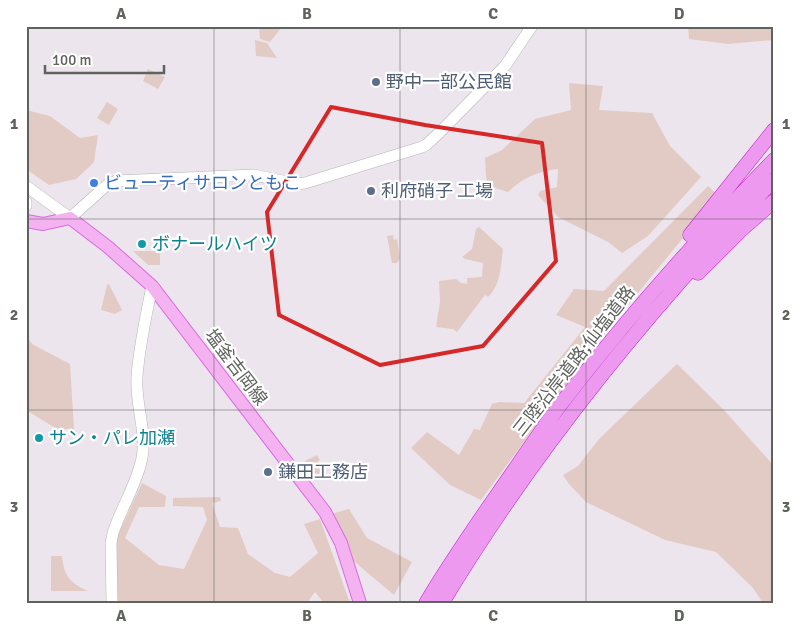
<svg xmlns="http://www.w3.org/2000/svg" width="800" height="629" font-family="Signika,'Noto Sans JP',sans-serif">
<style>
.green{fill:#e2cbc4}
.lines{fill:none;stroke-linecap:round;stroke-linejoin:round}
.secondary-casing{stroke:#b2b8b1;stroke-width:12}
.primary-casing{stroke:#d96ae1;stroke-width:14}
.highway-casing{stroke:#c51bd7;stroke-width:15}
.secondary{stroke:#fff;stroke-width:11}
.primary{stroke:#f5b2f1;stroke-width:12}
.highway{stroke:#ed99f0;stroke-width:14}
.marked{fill:none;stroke:#d62828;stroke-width:4;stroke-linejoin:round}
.grid{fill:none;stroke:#5e635d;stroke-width:1;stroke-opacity:0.55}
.service-dot{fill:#5c6f8a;stroke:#fff;stroke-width:2}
.shop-dot{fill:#3f7fe0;stroke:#fff;stroke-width:2}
.culture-dot{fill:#0f9aa8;stroke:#fff;stroke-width:2}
.labels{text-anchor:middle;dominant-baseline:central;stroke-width:4.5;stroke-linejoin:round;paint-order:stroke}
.service-label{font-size:18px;fill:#4e5e75;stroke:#fff;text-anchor:start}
.shop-label{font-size:18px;fill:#366cbe;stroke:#fff;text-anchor:start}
.culture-label{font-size:18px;fill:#0d838f;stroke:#fff;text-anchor:start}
.street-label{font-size:18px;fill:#5e635d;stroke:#fff}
.neatline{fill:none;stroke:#5e635d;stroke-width:2}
.grid-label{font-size:16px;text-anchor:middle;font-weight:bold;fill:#5e635d}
</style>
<rect width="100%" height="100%" fill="#ede5ed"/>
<path class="green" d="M259,26l23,1 -12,15 -10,-3z
M688,26h86v14l-46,4 -39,-5z
M255,40l12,3 10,15 -21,-2z
M148,69l17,8 -7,12 -15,-8z
M569,83l34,3 -4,24 53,3 18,33 31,31 -53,59 -26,17 -14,-11 -50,-25 -20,-22 2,-4 17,-4 1,-18c-20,2 -35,9 -50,23l-20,-6 -2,-10 -1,-18 17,-8 33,-31 36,-9z
M107,102l11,7 -9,16 -12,-7z
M26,110l24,6 30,22 18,-3 -4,27 -6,6 -12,11 -27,6 -23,-16z
M708,186l10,9 -120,147 -117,158 -31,-15 -39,-37 16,-16 32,23 15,-26 6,1 12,-26 7,-2 25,1 61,-76 -29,-12 18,-26 30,2z
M479,227l24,22c-2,16 -2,36 -15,48l-3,-2 -28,37 -4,-3 -17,-2 4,-25 -1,-21 17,-2 5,4 6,1v-6l15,-1 1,-14 -18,-4 -3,-2 10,-8 4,-20z
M393,235l1,5 3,-1 3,19 -3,5h-5l-5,-27z
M133,251h27v14h-12z
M109,284l13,26 -7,4 -14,-4 6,-25z
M26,335l6,9 38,20 4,65h-17l-31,-19z
M677,364l47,46 50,56v137h-11l-10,-15 -37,-36 -51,-12 -79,-38 -17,-18 -6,-9 15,-9 21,-27z
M317,455l3,5 -2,1 2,4 3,-1v7l-5,3 -4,-1 -9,-12z
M142,483l24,13 -1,11h-26l-14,31 34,27 25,4 23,-49 -4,-13 -30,-1v-8l47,-1 1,4 -9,2 8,24 18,1 10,26 27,19 15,4 28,-24 -14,-29 16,-5 30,84h-26l-9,-11 -8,11h-190l-1,-64z
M349,509l18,29 45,24 -18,33 -44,-37 -19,-44z
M51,556h11c2,20 8,27 26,35h-37z"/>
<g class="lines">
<g class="secondary-casing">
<path id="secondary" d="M26,186l44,32 37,-33 9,-4 138,-6 42,9 9,-1 117,-36 4,-2 12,-11 67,-68 27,-40
M26,202v4
M112,603l-1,-60 2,-10c8,-25 24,-49 29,-75 5,-27 -7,-54 -5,-81 2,-30 9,-61 15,-91"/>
</g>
<g class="primary-casing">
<path id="primary" d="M26,221l17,3 27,-6 38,29 44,39 173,226 16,31 19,60"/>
</g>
<g class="highway-casing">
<path id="highway" d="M690,235l84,-105
M698,273l42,-42 34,-30
M426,603c22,-37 46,-72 71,-108 21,-30 41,-60 63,-90 66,-86 138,-167 214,-245
M442,603c93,-154 207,-294 332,-423"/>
</g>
<use href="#secondary" class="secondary"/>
<use href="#primary" class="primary"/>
<use href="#highway" class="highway"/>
</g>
<path class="marked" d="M331,107l94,18 117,18 14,118 -73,85 -103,19 -101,-50 -12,-103z"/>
<path class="grid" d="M214,26v577M400,26v577M586,26v577M26,219h748M26,410h748"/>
<g class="service-dot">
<circle cx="376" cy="82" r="5"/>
<circle cx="371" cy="191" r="5"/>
<circle cx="268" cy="472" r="5"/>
</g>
<circle class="shop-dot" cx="94" cy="183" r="5"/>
<g class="culture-dot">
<circle cx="142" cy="244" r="5"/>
<circle cx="39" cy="438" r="5"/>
</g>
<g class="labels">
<g class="service-label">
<text x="386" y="82">野中一部公民館</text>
<text x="381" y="191">利府硝子 工場</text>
<text x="278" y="472">鎌田工務店</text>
</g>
<g class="shop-label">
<text x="104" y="183">ビューティサロンともこ</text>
</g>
<g class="culture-label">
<text x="152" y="244">ボナールハイツ</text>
<text x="49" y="438">サン・パレ加瀬</text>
</g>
<g class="street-label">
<text transform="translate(574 361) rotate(-52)">三陸沿岸道路;仙塩道路</text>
<text transform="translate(236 367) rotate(53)">塩釜吉岡線</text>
</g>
</g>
<rect width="800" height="629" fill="none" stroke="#ffffff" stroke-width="55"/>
<path d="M45 65v8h119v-8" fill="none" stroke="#5e635d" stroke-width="2.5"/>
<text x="52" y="65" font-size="15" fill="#5e635d" stroke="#ffffff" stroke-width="4" paint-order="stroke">100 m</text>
<rect x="28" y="28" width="744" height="574" class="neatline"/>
<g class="grid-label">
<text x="121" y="19">A</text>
<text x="307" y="19">B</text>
<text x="493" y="19">C</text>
<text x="679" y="19">D</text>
<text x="14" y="129">1</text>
<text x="786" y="129">1</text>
<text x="14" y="320">2</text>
<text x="786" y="320">2</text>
<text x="14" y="512">3</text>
<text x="786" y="512">3</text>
<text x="121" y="621">A</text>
<text x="307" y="621">B</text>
<text x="493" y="621">C</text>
<text x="679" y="621">D</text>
</g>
</svg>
